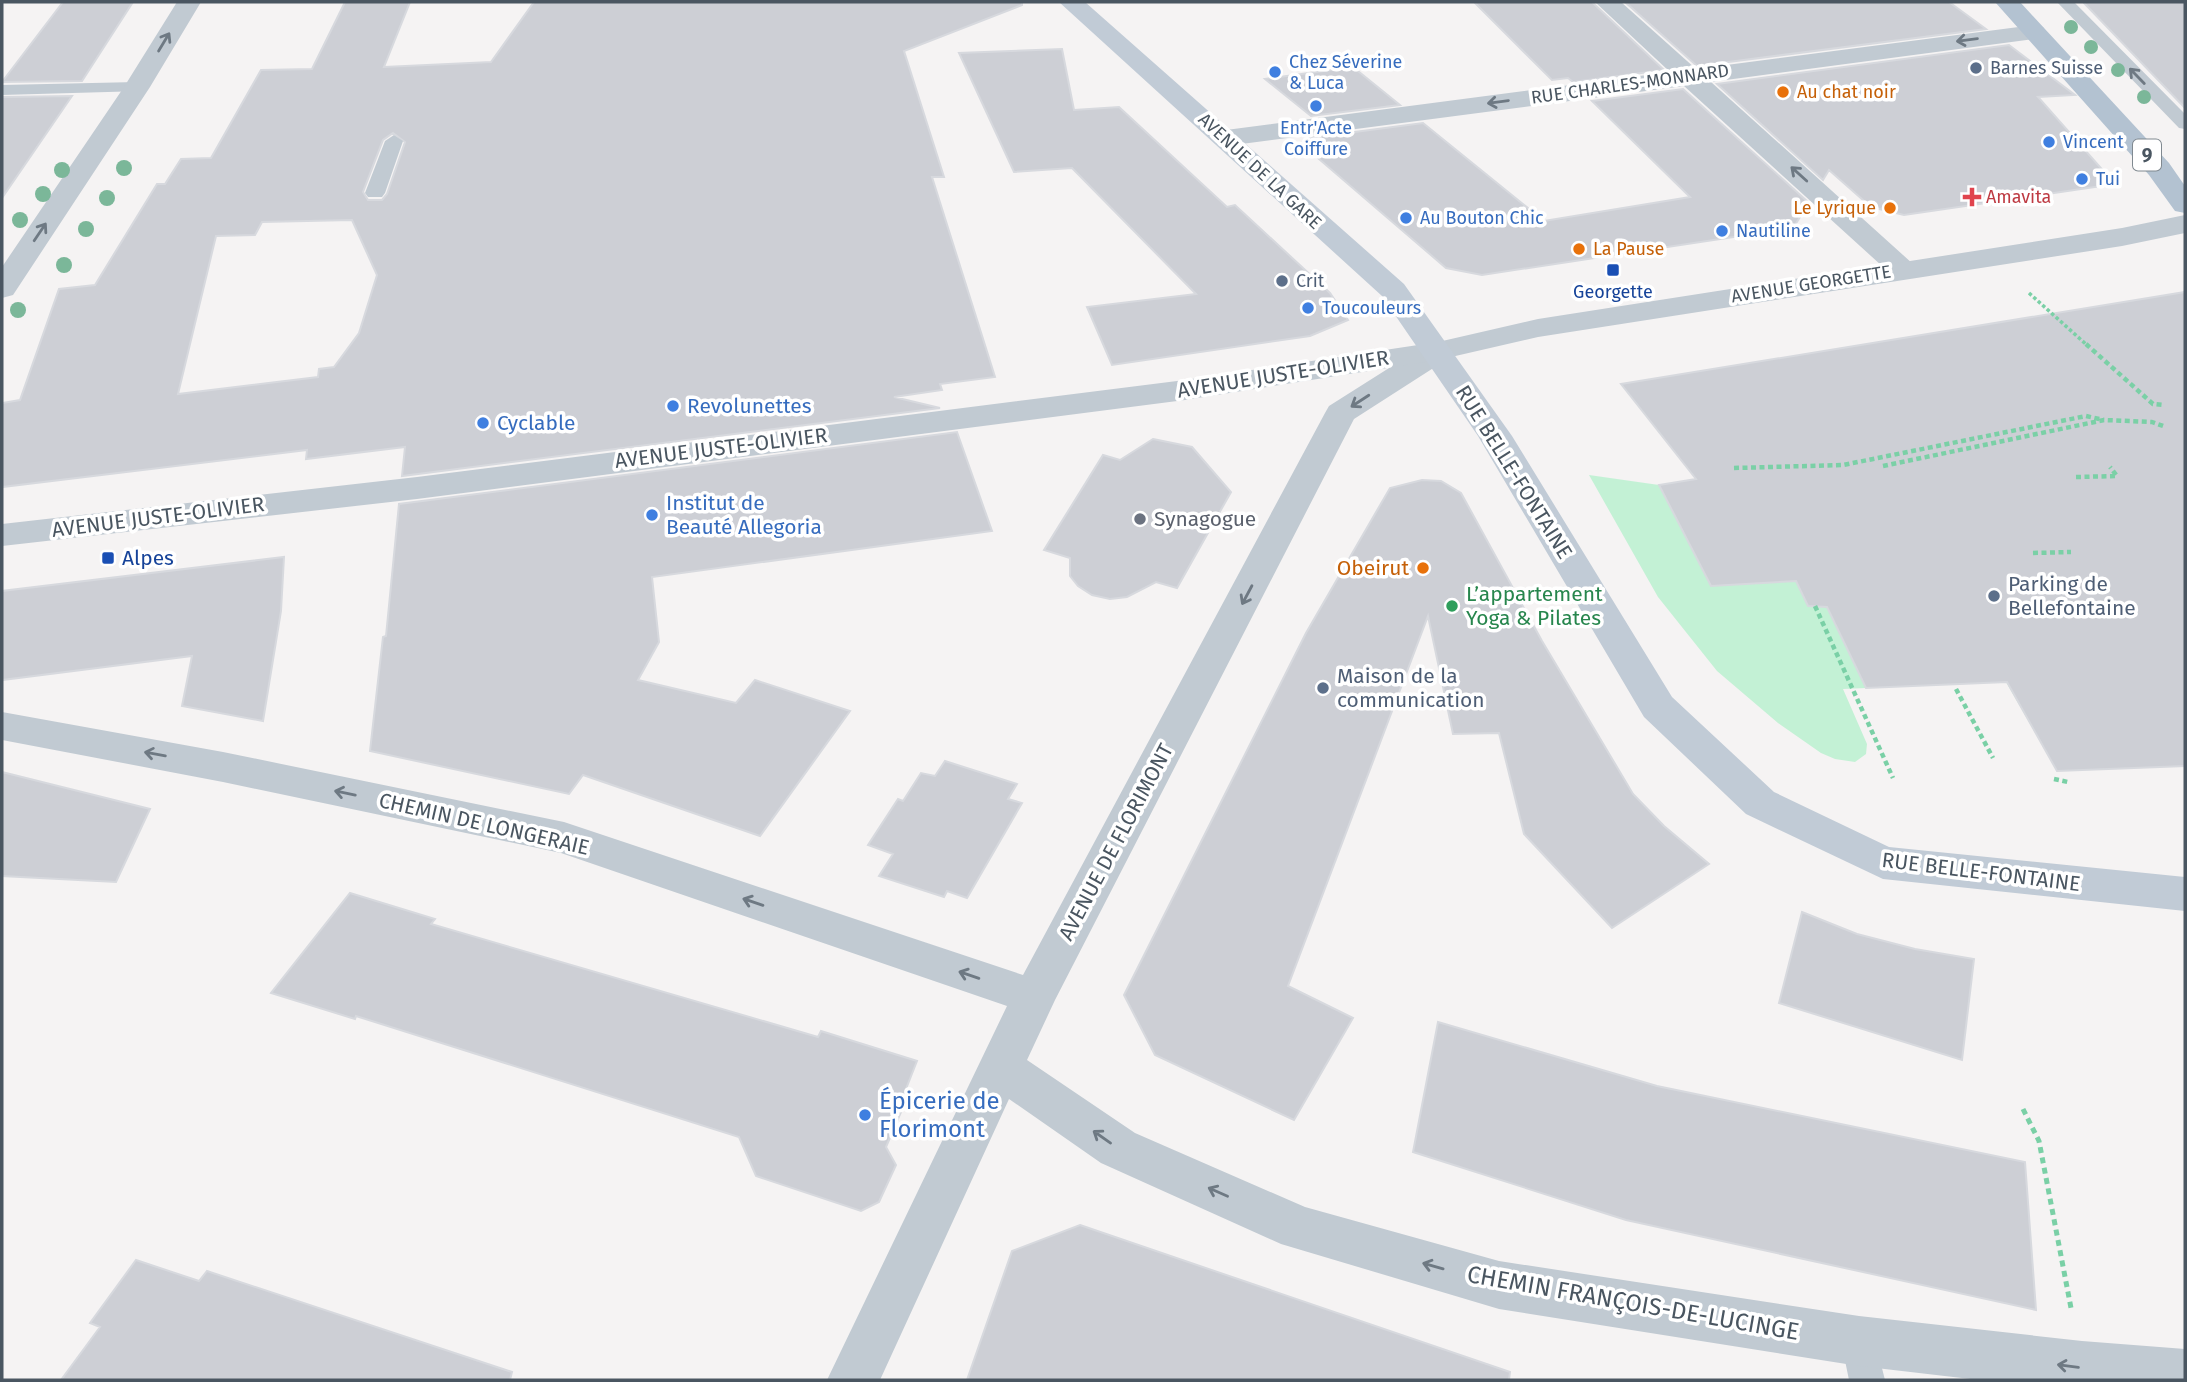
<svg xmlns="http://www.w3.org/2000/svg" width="2187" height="1382" font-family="'Fira Sans',sans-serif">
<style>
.green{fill:#c3f1d5}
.building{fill:#cdcfd5;stroke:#d7d9de;stroke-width:2;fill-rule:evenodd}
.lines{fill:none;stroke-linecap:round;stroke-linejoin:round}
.path-far2{stroke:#7ad0a6;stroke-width:3.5;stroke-dasharray:3.5 2.5;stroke-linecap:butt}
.path-far1{stroke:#7ad0a6;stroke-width:4.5;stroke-dasharray:5 3.5;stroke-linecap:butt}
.path{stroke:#7ad0a6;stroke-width:5;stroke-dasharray:6 4.5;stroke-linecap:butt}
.service{fill:#c1cad2;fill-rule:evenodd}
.minor{fill:#c1cad2;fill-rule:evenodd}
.tertiary{fill:#c1cad2;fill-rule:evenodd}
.secondary{fill:#c1cbd6;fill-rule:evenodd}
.primary{fill:#b3c2d1;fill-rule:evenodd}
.tree{fill:#7bb799}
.oneway{stroke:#6e7983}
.service-dot{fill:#5c6f8a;stroke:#fff;stroke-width:2.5}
.shop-dot{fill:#3f7fe0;stroke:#fff;stroke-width:2.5}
.food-dot{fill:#e8710a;stroke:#fff;stroke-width:2.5}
.health-dot{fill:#e0444e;stroke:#fff;stroke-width:2.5}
.transit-dot{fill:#1a4fb4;stroke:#fff;stroke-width:2.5}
.worship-dot{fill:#6b7280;stroke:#fff;stroke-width:2.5}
.leisure-dot{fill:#2e9e5b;stroke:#fff;stroke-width:2.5}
.labels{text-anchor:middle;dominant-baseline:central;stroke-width:7;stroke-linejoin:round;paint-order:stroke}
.far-shop-label{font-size:18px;fill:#366cbe;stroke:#fff;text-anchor:start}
.far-service-label{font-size:18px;fill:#4e5e75;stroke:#fff;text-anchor:start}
.far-street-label{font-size:18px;fill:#4a5661;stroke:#fff}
.far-food-label{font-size:18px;fill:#c56008;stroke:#fff;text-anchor:start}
.far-health-label{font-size:18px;fill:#be3a42;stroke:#fff;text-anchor:start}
.far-transit-label{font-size:18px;fill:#164399;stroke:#fff}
.shield{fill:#fff;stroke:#808990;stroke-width:2}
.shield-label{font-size:19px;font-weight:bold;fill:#4a5661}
.street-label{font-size:21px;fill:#4a5661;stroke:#fff}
.shop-label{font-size:21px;fill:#366cbe;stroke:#fff;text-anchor:start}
.worship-label{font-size:21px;fill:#5b616d;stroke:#fff;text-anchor:start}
.transit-label{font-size:21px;fill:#164399;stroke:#fff;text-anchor:start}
.food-label{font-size:21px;fill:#c56008;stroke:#fff;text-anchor:end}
.service-label{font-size:21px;fill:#4e5e75;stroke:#fff;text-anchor:start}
.leisure-label{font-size:21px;fill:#27864d;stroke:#fff;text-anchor:start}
.near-shop-label{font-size:24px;fill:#366cbe;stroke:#fff;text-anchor:start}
.near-street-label{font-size:24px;fill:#4a5661;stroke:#fff}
</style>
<rect width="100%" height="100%" fill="#f5f3f3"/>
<path class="green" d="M1730,474l455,25v267l-128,5 -51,-89 -163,7 24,55 -1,10 -11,8 -20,-3 -14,-6 -43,-30 -61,-52 -59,-74 -69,-122 70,10z"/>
<path class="building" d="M63,2h70l-51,79 -80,1z
M345,2h65l-26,65 107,-5 43,-60h488v3l-118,46 40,126h-12l63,200 -55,7 2,6 -48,7 46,11 -538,68 3,-29 -99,12 1,-9 -305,37v-84l18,-3 39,-111 36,-4 62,-101h8l16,-25 30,-1 50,-88 51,-1zM393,133l12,9 -18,52 -5,6h-14l-5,-8 20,-52zM352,220l25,55 -18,58 -25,34 -15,2 -1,8 -140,17 38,-158 39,-1 7,-13z
M1474,2h118l72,68 -91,12 -5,-4 -16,2z
M1625,2h324l37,27 -289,37z
M2083,2h102v106z
M2009,45l66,50 -37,2 77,87 -211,31 -33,-8 -42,-37 -6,10 -106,-96z
M1062,49l12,61 45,-3 108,100 8,-2 95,88 18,27 -38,16 -198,29 -25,-58 109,-13 -124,-126 -58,4 -55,-119z
M1353,67l47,38 -89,11 -46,-37z
M1683,89l126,114 -16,25 -311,47 -36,-7 -141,-121 4,-9 114,-15 121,98 146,-24 -98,-96z
M72,96l-70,102v-101z
M2185,292v474l-128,5 -50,-89 -141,6 -39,-81 -19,-1 -12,-25 -85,5 -52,-101 37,-6 -75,-95z
M957,432l35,99 -340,46 7,65 -21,38 98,23 19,-23 95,31 -90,125 -177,-61 -14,19 -199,-43 13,-114 3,-1 13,-132z
M1153,439l39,8 39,45 -54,96 -21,-6 -29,15 -17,2 -18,-4 -14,-9 -8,-10v-18l-26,-8 59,-95 17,5z
M1422,480l19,1 20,12 81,148 91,153 31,32 45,38 -97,64 -88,-94 -25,-101 -46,1 -25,-118 -140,370 65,32 -59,102 -139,-65 -31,-60 182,-362 84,-145z
M284,557l-3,54 -18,110 -81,-15 10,-50 -190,24v-89z
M945,761l72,23 -9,15 14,4 -55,95 -20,-7 -3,6 -65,-21 14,-22 -25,-9 30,-46 5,2 18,-28 14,3z
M2,772l148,37 -34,73 -114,-6z
M350,893l85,26 -4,5 387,113 3,-6 96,30 -11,28 4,2 -24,56 10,18 -17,37 -18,9 -105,-35 -17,-39 -383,-121 -1,3 -84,-26z
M1802,912l55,22 58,15 59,10 -12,101 -183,-57z
M1438,1022l219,64 368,76 11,148 -410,-90 -213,-68z
M1080,1225l430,147 -1,8h-542l45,-129z
M136,1260l63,21 8,-10 305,101 -2,8h-449l39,-53 -10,-4z"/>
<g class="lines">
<path class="path-far2" d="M2029,293l59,53"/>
<path class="path-far1" d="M2086,344l67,60 10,1
M1883,466l221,-46 48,2 14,5
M1734,468l109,-3 243,-49 18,4
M2076,477l41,-1 -7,-9
M2033,553l38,-1
M1815,606l78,172
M1956,689l37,69
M2054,779l14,3"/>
<path class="path" d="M2023,1109l16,32 32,167"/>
<path class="service" d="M2057,2h17l111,112v15l-6,-1z
M137,82l9,5 -3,4 -141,4v-10z
M394,135l9,6 -18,52 -3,4h-14l-3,-4 20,-52z
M1859,1324l13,5 13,51h-36l-8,-39 5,-12z"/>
<path class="minor" d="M177,2h24l-51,85 -133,202 -4,6 -11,3v-31l122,-180z
M1595,2h26l75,67 338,-44 9,2 3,5 -3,5 -9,2 -323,43 202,182 5,6 -5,6 -10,3 -10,-3 -209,-190 -458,60 -9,-2 -4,-6 4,-6 9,-2 444,-58z
M1438,342l11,2 5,7 -5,7 -95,61 -299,581 -28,60 108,73 170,74 194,54 360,55 223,25 103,8v31h-206l-120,-14 -360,-57 -218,-65 -180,-81 -92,-64 -129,281h-53l180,-374 -446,-153 -338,-71 -221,-42v-28l221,40 341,70 459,153 302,-562 4,-7 98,-62z"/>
<path class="tertiary" d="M2185,215v18l-63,13 -584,91 -100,23 -253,40 -768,99 -415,47v-22l415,-47 768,-97 253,-38 100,-23 584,-91z"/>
<path class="secondary" d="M1059,2h26l319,282 108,152 160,261 102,95 115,55 296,30v34l-302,-32 -137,-65 -102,-97 -166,-281 -96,-140z"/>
<path class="primary" d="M1995,2h25l149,161 16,23v27l-10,-2 -26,-36z"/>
</g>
<g class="tree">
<circle cx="2071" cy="27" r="7"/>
<circle cx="2091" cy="47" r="7"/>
<circle cx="2118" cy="70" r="7"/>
<circle cx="2144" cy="97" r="7"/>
<circle cx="124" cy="168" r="8"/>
<circle cx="62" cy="170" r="8"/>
<circle cx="43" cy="194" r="8"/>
<circle cx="107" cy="198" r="8"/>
<circle cx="20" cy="220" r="8"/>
<circle cx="86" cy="229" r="8"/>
<circle cx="64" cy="265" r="8"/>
<circle cx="18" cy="310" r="8"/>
</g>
<defs><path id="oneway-shaft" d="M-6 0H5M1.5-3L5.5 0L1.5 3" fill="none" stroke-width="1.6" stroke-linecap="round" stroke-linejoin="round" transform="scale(1.75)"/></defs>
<g class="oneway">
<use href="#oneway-shaft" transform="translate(1967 40) rotate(173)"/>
<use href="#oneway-shaft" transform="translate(164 42) rotate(-59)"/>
<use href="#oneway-shaft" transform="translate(2137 76) rotate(-134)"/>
<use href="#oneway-shaft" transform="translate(1498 102) rotate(172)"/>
<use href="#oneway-shaft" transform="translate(1799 174) rotate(-138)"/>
<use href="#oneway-shaft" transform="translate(40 232) rotate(-56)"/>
<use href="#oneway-shaft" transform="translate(1360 401) rotate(147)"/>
<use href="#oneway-shaft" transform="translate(1247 595) rotate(118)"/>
<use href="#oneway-shaft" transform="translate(155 754) rotate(-170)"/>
<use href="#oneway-shaft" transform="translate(345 793) rotate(-168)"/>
<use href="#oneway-shaft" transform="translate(753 902) rotate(-161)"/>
<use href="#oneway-shaft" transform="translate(969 975) rotate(-161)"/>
<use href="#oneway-shaft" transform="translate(1102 1137) rotate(-145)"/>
<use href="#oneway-shaft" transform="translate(1218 1192) rotate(-156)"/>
<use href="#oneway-shaft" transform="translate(1433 1266) rotate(-164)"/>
<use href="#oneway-shaft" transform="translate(2068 1366) rotate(-173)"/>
</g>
<g class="service-dot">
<circle cx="1976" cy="68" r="7"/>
<circle cx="1282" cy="281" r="7"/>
<circle cx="1994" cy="596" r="7"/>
<circle cx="1323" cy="688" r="7"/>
</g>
<g class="shop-dot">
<circle cx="1275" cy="72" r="7"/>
<circle cx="1316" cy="106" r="7"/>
<circle cx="2049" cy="142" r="7"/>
<circle cx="2082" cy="179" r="7"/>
<circle cx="1406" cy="218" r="7"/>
<circle cx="1722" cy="231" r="7"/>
<circle cx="1308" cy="308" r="7"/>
<circle cx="673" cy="406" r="7"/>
<circle cx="483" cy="423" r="7"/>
<circle cx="652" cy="515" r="7"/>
<circle cx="865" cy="1115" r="7"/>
</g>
<g class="food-dot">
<circle cx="1783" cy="92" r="7"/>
<circle cx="1890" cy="208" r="7"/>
<circle cx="1579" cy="249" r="7"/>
<circle cx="1423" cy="568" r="7"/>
</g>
<path class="health-dot" d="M1968.5 186.5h7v7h7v7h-7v7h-7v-7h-7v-7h7z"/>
<g class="transit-dot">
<rect x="1606" y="263" width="14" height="14" rx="3.5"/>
<rect x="101" y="551" width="14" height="14" rx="3.5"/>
</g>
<circle class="worship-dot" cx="1140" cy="519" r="7"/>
<circle class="leisure-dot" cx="1452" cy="606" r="7"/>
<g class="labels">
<g class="far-shop-label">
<text x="1289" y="62">Chez Séverine<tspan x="1289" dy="21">&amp; Luca</tspan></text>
<text x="1316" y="128" text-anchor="middle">Entr'Acte<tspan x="1316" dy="21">Coiffure</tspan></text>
<text x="2063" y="142">Vincent</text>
<text x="2096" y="179">Tui</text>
<text x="1420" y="218">Au Bouton Chic</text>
<text x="1736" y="231">Nautiline</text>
<text x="1322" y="308">Toucouleurs</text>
</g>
<g class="far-service-label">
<text x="1990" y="68">Barnes Suisse</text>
<text x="1296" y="281">Crit</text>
</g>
<g class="far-street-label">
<text transform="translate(1630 84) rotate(-8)">RUE CHARLES-MONNARD</text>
<text transform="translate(1260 171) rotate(43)">AVENUE DE LA GARE</text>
<text transform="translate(1811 284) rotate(-9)">AVENUE GEORGETTE</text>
</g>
<g class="far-food-label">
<text x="1797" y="92">Au chat noir</text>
<text x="1876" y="208" text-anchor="end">Le Lyrique</text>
<text x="1593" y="249">La Pause</text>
</g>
<g class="far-health-label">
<text x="1986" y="197">Amavita</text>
</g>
<g class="far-transit-label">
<text x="1613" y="292">Georgette</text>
</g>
<rect class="shield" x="2133" y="139.5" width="28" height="31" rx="5"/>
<g class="shield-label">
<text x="2147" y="155">9</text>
</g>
<g class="street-label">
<text transform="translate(1283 374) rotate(-9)">AVENUE JUSTE-OLIVIER</text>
<text transform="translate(721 448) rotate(-7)">AVENUE JUSTE-OLIVIER</text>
<text transform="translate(1514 472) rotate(58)">RUE BELLE-FONTAINE</text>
<text transform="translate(158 517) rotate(-7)">AVENUE JUSTE-OLIVIER</text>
<text transform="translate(484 824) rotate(13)">CHEMIN DE LONGERAIE</text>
<text transform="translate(1116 842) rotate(-62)">AVENUE DE FLORIMONT</text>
<text transform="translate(1981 872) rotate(7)">RUE BELLE-FONTAINE</text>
</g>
<g class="shop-label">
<text x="687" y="406">Revolunettes</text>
<text x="497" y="423">Cyclable</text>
<text x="666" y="503">Institut de<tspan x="666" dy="24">Beauté Allegoria</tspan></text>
</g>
<g class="worship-label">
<text x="1154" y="519">Synagogue</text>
</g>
<g class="transit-label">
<text x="122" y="558">Alpes</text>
</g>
<g class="food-label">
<text x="1409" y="568">Obeirut</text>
</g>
<g class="service-label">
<text x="2008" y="584">Parking de<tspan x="2008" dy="24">Bellefontaine</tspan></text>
<text x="1337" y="676">Maison de la<tspan x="1337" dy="24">communication</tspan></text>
</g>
<g class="leisure-label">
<text x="1466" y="594">L’appartement<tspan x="1466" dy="24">Yoga &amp; Pilates</tspan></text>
</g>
<g class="near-shop-label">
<text x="879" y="1101">Épicerie de<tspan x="879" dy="28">Florimont</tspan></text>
</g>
<g class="near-street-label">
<text transform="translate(1633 1303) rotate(10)">CHEMIN FRANÇOIS-DE-LUCINGE</text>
</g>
</g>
<rect width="2187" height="1382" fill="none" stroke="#4a5661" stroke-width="7"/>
</svg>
